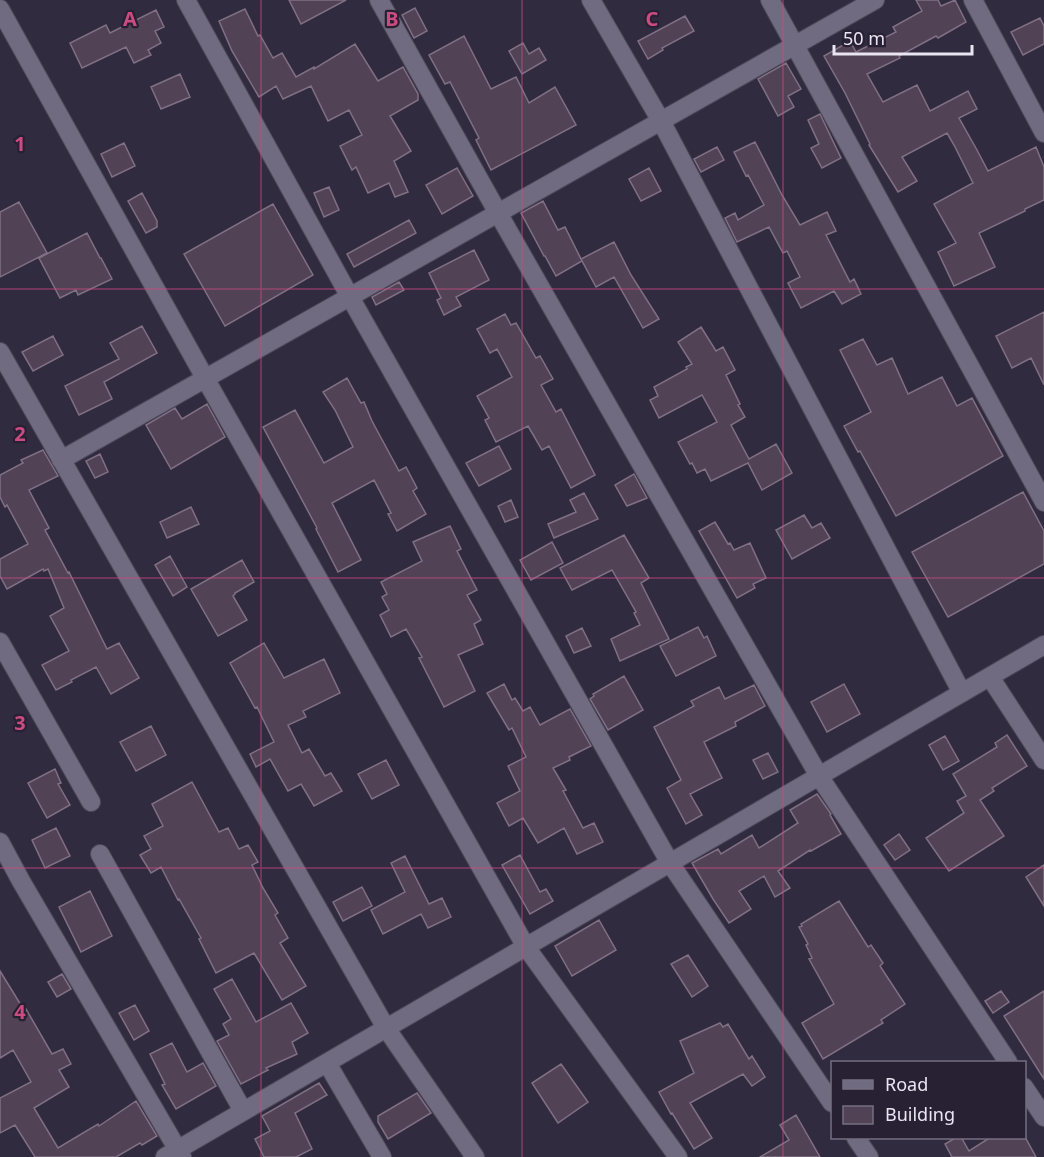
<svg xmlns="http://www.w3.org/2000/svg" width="1044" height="1157" font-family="'Noto Sans',sans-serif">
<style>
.building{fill:#514355;stroke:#807084;stroke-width:1.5}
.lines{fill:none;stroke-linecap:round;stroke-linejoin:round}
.minor-casing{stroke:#4f4a5a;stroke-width:20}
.minor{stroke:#716b81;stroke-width:18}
.grid{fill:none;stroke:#cc4b81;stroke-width:1.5;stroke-opacity:0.55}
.grid-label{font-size:20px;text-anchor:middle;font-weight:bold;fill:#cc4b81;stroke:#282134;stroke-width:4.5;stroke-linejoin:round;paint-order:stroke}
</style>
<rect width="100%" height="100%" fill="#312b3f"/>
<path class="building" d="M289,0h57l-45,24z
M916,0h22l3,6 14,-6 11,22 -28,16 -2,-2 -37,20 1,2 -33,16 16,28 34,-17 13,26 38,-20 9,18 -18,9 18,32 11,21 48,-24 8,20v33l-19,9v2l-46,22 16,34 -41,19 -16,-34 18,-9 -22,-39 39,-21 -19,-38 -7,-12 -45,24 15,24 -19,11 -29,-47 1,-1 -25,-51 -21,-37 26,-15 6,11 40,-20 -3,-5 29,-16z
M415,8l12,23 -13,7 -12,-23z
M245,9l13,27 2,-1 13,23 9,-5 14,24 18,-10v2l41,-25 23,37 25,-14 15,27v6l-28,16 21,35 -17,10 14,31 -13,5 -6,-14 -21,10 -12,-26 -4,3 -12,-24 22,-11 -13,-25 -21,11 -17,-35 -28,13 -7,-13 -17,11 -27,-46 -13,-30z
M156,10l8,17 -9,4 6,12 -13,7 3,5 -17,8 -8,-16 -44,21 -12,-25 36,-18 4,8z
M685,16l9,15 -32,17 1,2 -15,9 -10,-18z
M1040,18l4,8v18l-21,11 -12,-23z
M464,36l27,53 25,-12 13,26 26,-16 21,38 -85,45 -15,-30 3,-2 -29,-56 -5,2 -16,-29z
M523,43l6,11 10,-6 7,12 -24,14 -13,-23z
M786,63l15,26 -13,7 6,11 -16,9 -20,-37z
M180,74l10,23 -29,12 -10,-22z
M820,114l21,44 -19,10 -11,-20 8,-4 -11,-24z
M755,142l27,53 18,30 27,-13 9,19 -10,4 24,47 4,-3 7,15 -19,10 -8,-13 -33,17 -13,-25 12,-6 -13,-26 -4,2 -14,-26 -32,15 -12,-24 10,-5 3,7 26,-15 -16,-30 -2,1 -12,-24z
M124,143l11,23 -23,11 -11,-23z
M717,147l7,13 -23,12 -7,-13z
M457,168l16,28 -31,18 -16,-29z
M649,168l12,23 -20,10 -12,-22z
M329,187l10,23 -15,7 -10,-24z
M142,193l15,28v6l-11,6 -18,-32z
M543,201l15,29 7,-3 17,34 -26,15 -11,-20h-1l-23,-43z
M19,202l28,51 -47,24v-65z
M273,204l40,71 -88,51 -41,-72z
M409,220l7,13 -62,34 -7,-13z
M87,233l13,25h1l11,21 -34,16 -2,-5 -16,8 -21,-40z
M614,242l17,33 28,44 -16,9 -29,-51 -18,10 -15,-28z
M474,250l15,30 -33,17 5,9 -17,9 -7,-15 4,-2 -12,-25z
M399,282l5,8 -28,15 -4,-8z
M1044,312v73l-13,-27 -19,10 -16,-32z
M505,314l6,11 5,-2 20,35 4,-2 13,23 -12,6 15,27 5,-3 34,66 -24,13 -22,-42 -7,4 -14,-24 -32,16 -11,-22 4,-2 -12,-22 35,-19 -15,-28 -7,4 -13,-24z
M142,326l15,27 -53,29 8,17 -33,16 -14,-29 54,-27 -9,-16z
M701,327l15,24 7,-4 12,23 -9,5 14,29 -2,1 7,12 -14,8 18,34 27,-15 16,29 -30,17 -14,-27 -37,18 -6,-12 -8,4 -5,-10 -2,1 -12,-22 39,-20 -15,-27 -43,23 -9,-18 8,-4 -4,-9 33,-18 -1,-2 6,-3 -14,-22z
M53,336l10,19 -30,16 -11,-19z
M863,339l14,26 15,-7 16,36 34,-17 15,29 15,-8 31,58 -107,60 -36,-65 -2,1 -14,-26 27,-14 -31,-62z
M347,378l14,25 3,-1 8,19 27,50 7,-4 11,21 -4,3 13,23 -29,17 -9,-17 3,-1 -17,-33 -42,23 29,57 -23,12 -22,-43 1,-1 -54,-101 32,-17 29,53 29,-16 -18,-37 -12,-18z
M207,404l18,33 -54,32 -25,-44 29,-17 7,11z
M499,446l12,23 -32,17 -13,-23z
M43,450l15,26 -29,14 20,38 -4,2 23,43 1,-1 38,77 12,-6 20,35 -28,16 -15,-27 -25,13 1,2 -16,8 -14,-25 27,-14 -19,-35 14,-8 -16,-39 -4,2 -1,-2 -36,20 -7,-13v-17l28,-15 -21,-39 -2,2 -5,-10v-22l23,-12 -2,-3z
M100,454l8,18 -13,6 -9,-17z
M634,474l13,24 -20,8 -12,-21z
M1023,492l21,39v33l-96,53 -36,-65z
M584,493l14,26 -44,19 -6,-14 28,-12 -6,-12z
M511,500l7,17 -13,5 -7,-16z
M191,507l8,17 -32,14 -7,-16z
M804,515l8,13 9,-5 9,15 -38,21 -16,-29z
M715,522l13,22 2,-1 4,7 16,-7 16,35 -13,6 2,4 -18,10 -38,-67z
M450,526l11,23 -4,2 20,39 -10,5 14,25 -7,4 9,20 -25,11 17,36 -31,16 -25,-49 3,-1 -16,-28 -15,8 -11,-22 9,-5 -7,-13 5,-3 -6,-12 41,-21 -9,-19z
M624,535l25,43 -8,5 28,56 -49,22 -9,-22 29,-14 -6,-12 2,-1 -24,-42 -40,20 -12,-22z
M552,542l11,21 -32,17 -11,-20z
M170,556l17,31 -14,9 -18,-31z
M242,560l12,22 -19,11v1l-2,2 14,24 -29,16 -27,-47z
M698,627l6,11 3,-2 9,20 -40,20 -16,-30z
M582,628l9,18 -17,7 -8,-17z
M264,643l20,35 40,-19 16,34 -37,18 3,6 -18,8 14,28 7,-4 16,27 6,-3 11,18 -28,15 -13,-22 -13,7 -18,-32 -14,8 -6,-13 24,-12 -17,-35 -2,1 -25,-45z
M624,676l19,34 -35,20 -18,-31 4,-3 -1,-2z
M504,684l8,16 3,-2 8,13 7,-4 10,18 30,-16 21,37 -22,11 1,3 -17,8 13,22 -3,1 20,37 11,-5 9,19 -26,12 -13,-26 -26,15 -15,-25 -14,8 -12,-23 23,-12 -12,-25 18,-9 -14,-29 -3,2 -22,-37z
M844,684l16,30 -33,18 -16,-30z
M754,685l11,21 -30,16 1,4 -32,16 18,36 -32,16 12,21 -16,9 -19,-36 14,-8 -27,-53 40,-21 -3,-5 28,-14 6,12z
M151,726l15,29 -30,16 -16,-29z
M1007,735l20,31 -35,22 2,3 -14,9 24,36 -55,35 -23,-33 38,-25 -7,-12 9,-5 -13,-22 44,-27 -2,-4z
M945,736l14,25 -16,9 -14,-25z
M768,753l10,19 -15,7 -10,-19z
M386,760l13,25 -27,14 -14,-25z
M55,769l6,14 -3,1 12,21 -23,13 -19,-35z
M192,782l27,50 9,-4 11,21 9,-4 10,17 -6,3 11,23 15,25 -3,2 13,23 -8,5 26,43 -24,14 -28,-47 -38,20 -17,-34 2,-1 -22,-39 -1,1 -17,-33 -10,6 -11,-18 11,-6 -7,-13 19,-10 -11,-22z
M817,794l14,20 -1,1 11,19 -30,17 -1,-1 -32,21 12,17 -15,9 -11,-21 -25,15 12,18 -22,14 -16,-24 -21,-36 26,-14 3,5 31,-19 7,13 39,-25 -8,-13z
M56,828l14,28 -25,12 -13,-28z
M899,834l11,16 -15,10 -11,-15z
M520,855l20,37 6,-3 7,12 -23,13 -28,-49z
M405,856l24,48 13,-6 9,19 -23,11 -7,-14 -38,20 -12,-24 34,-18 -14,-29z
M1044,865v41l-18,-29z
M362,887l10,19 -29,15 -10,-19z
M90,891l22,45 -31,16 -22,-45z
M839,901l29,46 3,-2 12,18 -3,3 25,38 -24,16 2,3 -60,36 -21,-36 32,-19 -25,-45 3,-1 -6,-13 2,-1 -9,-17 3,-1 -1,-2z
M599,920l17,30 -44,26 -17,-30z
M688,955l20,31 -16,11 -21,-33z
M0,971l24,39 2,-1 26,45 11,-5 8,15 -12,6 10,17 -35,21 24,40 40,-24 1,2 37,-25 21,35 -15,9 -2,-2 -24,14h-81l-20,-32 -15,8v-35l31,-16 -18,-32 -13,8z
M62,974l9,15 -14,8 -9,-15z
M232,979l24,43 35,-19 17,30 -16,9 5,12 -31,14 2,2 -27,14 -24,-43 12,-6 -6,-11 8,-5 -17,-30z
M1001,991l8,11 -16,11 -8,-12z
M1044,991v88l-40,-63z
M135,1005l14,26 -15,9 -15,-27z
M720,1023l3,4 5,-3 21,35 3,-3 13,21 -13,9 -9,-12 -53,29 22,35 -18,11 -22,-36 -1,1 -12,-22 35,-19 -14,-32z
M172,1043l15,29 16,-9 13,23 -40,23 -14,-24 3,-1 -15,-30z
M561,1064l27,38 -30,21 -26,-40z
M319,1083l8,12 -32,18 17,36 -16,8h-32l-9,-18 15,-8 -8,-15z
M417,1093l14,20 -43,26 -10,-17v-6z
M796,1115l24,42h-60l29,-17 -9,-15z
M957,1137h4l8,14 22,-14h34l11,20h-84l-7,-13z"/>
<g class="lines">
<g class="minor-casing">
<path id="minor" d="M186,0l164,297 320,566 162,240
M379,0l119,213 321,563 189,286
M591,0l70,121 301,572
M770,0l274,502
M973,0l71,133
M0,9l205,369 321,569 152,210
M0,352l386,676 89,129
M61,460l814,-460
M0,642l91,160
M990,677l54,83
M0,842l21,39 161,276
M100,854l143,257
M327,1063l55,94
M1024,1087l20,30
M856,1138l13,19
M165,1157l879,-512"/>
</g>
<use href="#minor" class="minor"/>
</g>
<path class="grid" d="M261,0v1157M522,0v1157M783,0v1157M0,289h1044M0,578h1044M0,868h1044"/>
<g class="grid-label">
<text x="130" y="26">A</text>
<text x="392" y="26">B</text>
<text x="652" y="26">C</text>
<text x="20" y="151">1</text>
<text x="20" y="441">2</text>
<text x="20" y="730">3</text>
<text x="20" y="1019">4</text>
</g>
<rect x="831" y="1061" width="195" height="78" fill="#282134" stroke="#756f80" stroke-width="1.5"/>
<rect x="843" y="1080" width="30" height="9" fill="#716b81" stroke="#756f80" stroke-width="1.5"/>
<text x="885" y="1091" font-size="18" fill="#e9e5f2">Road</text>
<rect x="843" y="1106" width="30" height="18" fill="#514355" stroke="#756f80" stroke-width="1.5"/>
<text x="885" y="1121" font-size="18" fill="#e9e5f2">Building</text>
<path d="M834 45v9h138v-9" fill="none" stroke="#e9e5f2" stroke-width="3"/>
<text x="843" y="45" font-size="18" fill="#e9e5f2" stroke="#282134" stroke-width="4.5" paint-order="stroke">50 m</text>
</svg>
